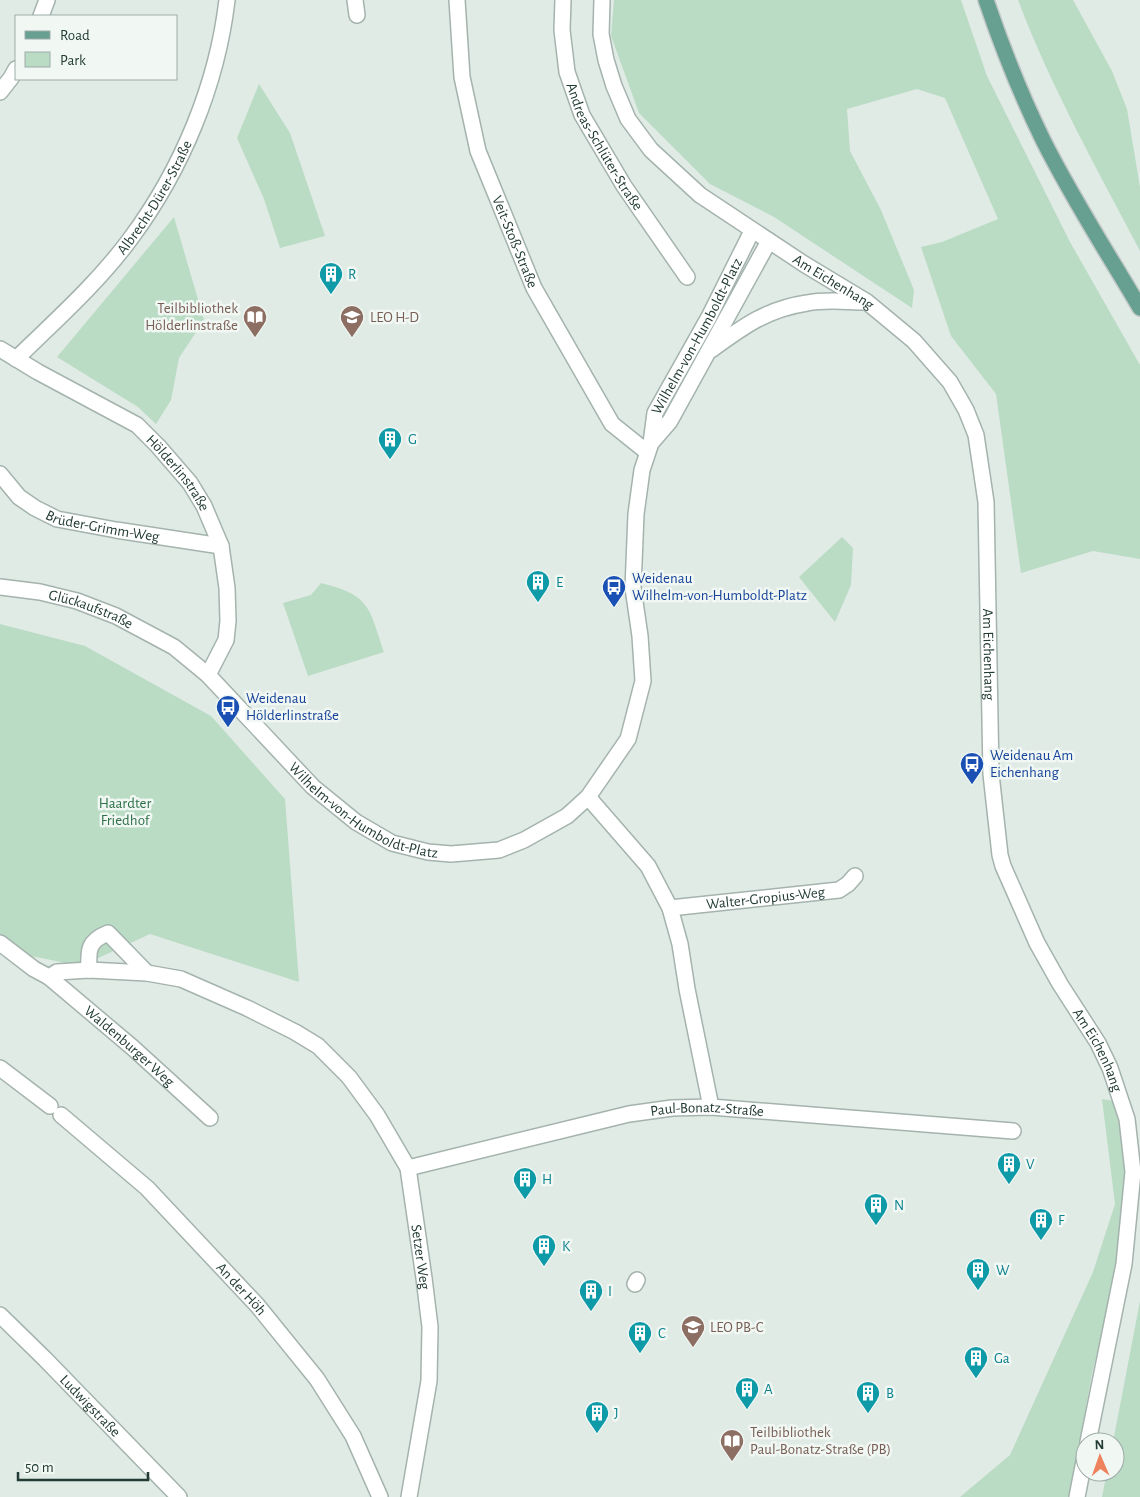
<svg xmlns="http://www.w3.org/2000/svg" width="1140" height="1497" font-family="'Alegreya Sans',sans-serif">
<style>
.green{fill:#badbc4}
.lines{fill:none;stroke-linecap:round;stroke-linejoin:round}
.minor-casing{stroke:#a4b3ad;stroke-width:18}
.major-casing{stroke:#c1c8c6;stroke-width:18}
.minor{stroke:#fff;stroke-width:15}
.major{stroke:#679f91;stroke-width:15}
.labels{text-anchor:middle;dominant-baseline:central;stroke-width:5;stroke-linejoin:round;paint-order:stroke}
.street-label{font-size:15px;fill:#223b34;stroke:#f1f8f4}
.culture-label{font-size:15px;fill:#0d838f;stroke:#f1f8f4;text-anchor:start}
.education-label{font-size:15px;fill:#785e54;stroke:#f1f8f4;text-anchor:start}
.transit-label{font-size:15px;fill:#164399;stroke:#f1f8f4;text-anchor:start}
.park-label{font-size:15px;fill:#2e7048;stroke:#f1f8f4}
</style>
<rect width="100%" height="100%" fill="#e1ebe6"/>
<path class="green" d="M614,0h347l26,76 83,166 70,123v194l-47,-8 -72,22 -25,-179 -45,-58 -30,-89 21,-5 56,-23 -53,-121 -28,-9 -70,20 3,42 31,59 33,80 -2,18 -138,-91 -64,-33 -71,-71 -28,-77z
M1018,0h55l39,71 15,38 13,78v64c-43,-82 -89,-164 -122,-251z
M259,84l31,49 35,103 -45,12 -16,-49 -27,-61z
M174,217l30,103 -25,38 -8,42 -15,24 -18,-17 -81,-50z
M842,537l11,11 -2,37 -16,37 -36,-45z
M321,583c49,12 48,24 63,69l-76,24 -25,-73 28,-8z
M0,624l85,22 126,70 74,83 14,183 -149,-48 -69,32 -55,-11 -26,-19z
M1102,1099l11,2 8,32 5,56 -9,60 -1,31 -24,93 -22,124h-110l50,-42 83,-183 22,-68z
M1140,1301v196h-38l5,-25h8v-30h-2z"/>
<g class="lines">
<g class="minor-casing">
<g id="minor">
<path d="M355,0l2,15"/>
<path id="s1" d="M457,0l5,77 16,74 56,137 78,136 35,28"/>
<path id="s2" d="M563,0l-1,30 5,42 15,43 42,71 63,91"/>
<path id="s3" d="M602,0l-1,34 5,26 8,26 14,33 23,31 49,45 104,69 63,38 47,39 36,41 16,28 10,25 10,67 5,272 9,81 3,11 34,77 23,41 38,59 12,25 17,51 6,53 -9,92 -36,178"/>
<path d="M41,16l6,-16"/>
<path d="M0,92l11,-14 5,-9"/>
<path id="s4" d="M0,349l38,23 99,53 21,21 32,37 14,23 17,40 6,42 1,33 -2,19 -18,35"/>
<path d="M711,350c33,-24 56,-41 96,-47 19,-4 40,-1 59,-1"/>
<path id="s5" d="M16,359c39,-38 82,-76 115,-121 51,-69 86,-153 96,-238"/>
<path d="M651,443l19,-22 99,-180"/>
<path id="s6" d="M0,474l19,23 16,11 22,11 59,11 105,16"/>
<path id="s7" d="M0,587l40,5 37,9 39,15 58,31 34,28 105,112 43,35 36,21 36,9 23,2 48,-4 25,-10 43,-24 21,-19 40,-58 15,-58 -3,-45 -7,-48 3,-74 6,-44 9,-27 4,-30 54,-96 43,-86"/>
<path d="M588,797l60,69 22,42 10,36 7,45 24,118"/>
<path id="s8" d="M670,908l169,-18 9,-6 7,-8"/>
<path id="s9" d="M0,943l34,26 15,8 8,-5 32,-2 58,3 34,6 66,29 48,24 23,14 31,31 28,38 31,53 16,110 6,49 -1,54 -20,116"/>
<path d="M89,970c-1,-20 -1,-29 19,-37l39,40"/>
<path id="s10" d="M49,977l83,70 78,71"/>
<path d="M0,1068l50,38"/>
<path id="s11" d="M61,1115l86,73 110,117 60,74 36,57 27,61"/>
<path id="s12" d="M408,1168l221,-54 43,-6 39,-1 302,24"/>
<path d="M635,1284l2,-4"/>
<path id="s13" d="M0,1315l45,44 134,138"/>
<path d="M1077,1497l8,-41"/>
</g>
</g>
<g class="major-casing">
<path id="major" d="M986,0c16,47 35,95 57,140 29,58 64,112 97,168"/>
</g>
<use href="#minor" class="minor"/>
<use href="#major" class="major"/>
</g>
<defs>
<g id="building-pin" transform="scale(1.25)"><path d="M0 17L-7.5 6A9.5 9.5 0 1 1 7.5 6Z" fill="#0f9aa8" stroke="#f1f8f4"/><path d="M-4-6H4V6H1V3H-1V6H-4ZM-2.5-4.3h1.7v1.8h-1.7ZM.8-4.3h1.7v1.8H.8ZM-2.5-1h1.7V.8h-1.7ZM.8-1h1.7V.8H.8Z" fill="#fff"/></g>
<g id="library-pin" transform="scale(1.25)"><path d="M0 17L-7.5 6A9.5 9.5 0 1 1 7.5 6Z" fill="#8d6e63" stroke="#f1f8f4"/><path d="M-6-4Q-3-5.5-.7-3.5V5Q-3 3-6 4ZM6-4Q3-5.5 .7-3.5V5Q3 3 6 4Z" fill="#fff"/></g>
<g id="university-pin" transform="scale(1.25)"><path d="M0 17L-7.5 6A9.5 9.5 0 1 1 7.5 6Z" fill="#8d6e63" stroke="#f1f8f4"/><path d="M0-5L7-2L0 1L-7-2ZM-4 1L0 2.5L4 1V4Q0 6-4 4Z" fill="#fff"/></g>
<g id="bus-pin" transform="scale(1.25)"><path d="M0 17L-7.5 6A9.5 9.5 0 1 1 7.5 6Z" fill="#1a4fb4" stroke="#f1f8f4"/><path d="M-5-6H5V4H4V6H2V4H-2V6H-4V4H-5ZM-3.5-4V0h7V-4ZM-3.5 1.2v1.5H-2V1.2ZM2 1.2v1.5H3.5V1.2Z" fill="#fff"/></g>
</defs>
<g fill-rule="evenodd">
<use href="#building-pin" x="331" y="274"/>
<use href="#library-pin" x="255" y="317"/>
<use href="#university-pin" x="352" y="317"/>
<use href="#building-pin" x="390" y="439"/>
<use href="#building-pin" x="538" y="582"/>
<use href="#bus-pin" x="614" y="587"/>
<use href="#bus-pin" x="228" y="707"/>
<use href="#bus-pin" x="972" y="764"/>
<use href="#building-pin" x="1009" y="1164"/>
<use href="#building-pin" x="525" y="1179"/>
<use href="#building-pin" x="876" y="1205"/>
<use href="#building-pin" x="1041" y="1220"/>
<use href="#building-pin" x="544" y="1246"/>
<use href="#building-pin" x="978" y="1270"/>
<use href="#building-pin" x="591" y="1291"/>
<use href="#university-pin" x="693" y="1327"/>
<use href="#building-pin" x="640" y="1333"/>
<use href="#building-pin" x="976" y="1358"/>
<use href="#building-pin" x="747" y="1389"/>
<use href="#building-pin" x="868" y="1393"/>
<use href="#building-pin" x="597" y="1413"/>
<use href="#library-pin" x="732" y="1441"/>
</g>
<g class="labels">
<g class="street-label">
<text stroke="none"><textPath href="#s2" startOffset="156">Andreas-Schlüter-Straße</textPath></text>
<text stroke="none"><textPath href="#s5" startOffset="214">Albrecht-Dürer-Straße</textPath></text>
<text stroke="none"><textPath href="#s1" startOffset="251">Veit-Stoß-Straße</textPath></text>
<text stroke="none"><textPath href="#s3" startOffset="388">Am Eichenhang</textPath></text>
<text stroke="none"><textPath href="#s7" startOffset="1182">Wilhelm-von-Humboldt-Platz</textPath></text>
<text stroke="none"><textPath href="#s4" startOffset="220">Hölderlinstraße</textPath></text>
<text stroke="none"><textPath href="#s6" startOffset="120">Brüder-Grimm-Weg</textPath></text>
<text stroke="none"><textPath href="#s7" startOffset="94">Glückaufstraße</textPath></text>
<text stroke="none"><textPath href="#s3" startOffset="822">Am Eichenhang</textPath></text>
<text stroke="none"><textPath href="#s7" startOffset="440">Wilhelm-von-Humboldt-Platz</textPath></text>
<text stroke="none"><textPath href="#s8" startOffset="96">Walter-Gropius-Weg</textPath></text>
<text stroke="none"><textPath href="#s10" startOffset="106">Waldenburger Weg</textPath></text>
<text stroke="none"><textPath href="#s3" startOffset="1242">Am Eichenhang</textPath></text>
<text stroke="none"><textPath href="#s12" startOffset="306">Paul-Bonatz-Straße</textPath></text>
<text stroke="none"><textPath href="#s9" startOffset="589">Setzer Weg</textPath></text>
<text stroke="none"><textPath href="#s11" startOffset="251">An der Höh</textPath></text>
<text stroke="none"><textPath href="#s13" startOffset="128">Ludwigstraße</textPath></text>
</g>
<g class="culture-label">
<text x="348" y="274">R</text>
<text x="408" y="439">G</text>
<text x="556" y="582">E</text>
<text x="1026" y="1164">V</text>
<text x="542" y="1179">H</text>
<text x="894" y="1205">N</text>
<text x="1058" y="1220">F</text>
<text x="562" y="1246">K</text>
<text x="996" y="1270">W</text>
<text x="608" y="1291">I</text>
<text x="658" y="1333">C</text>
<text x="994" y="1358">Ga</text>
<text x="764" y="1389">A</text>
<text x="886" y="1393">B</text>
<text x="614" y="1413">J</text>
</g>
<g class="education-label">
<text x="238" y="308" text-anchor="end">Teilbibliothek<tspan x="238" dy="17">Hölderlinstraße</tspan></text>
<text x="370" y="317">LEO H-D</text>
<text x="710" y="1327">LEO PB-C</text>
<text x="750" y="1432">Teilbibliothek<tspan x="750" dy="17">Paul-Bonatz-Straße (PB)</tspan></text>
</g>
<g class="transit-label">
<text x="632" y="578">Weidenau<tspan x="632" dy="17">Wilhelm-von-Humboldt-Platz</tspan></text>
<text x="246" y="698">Weidenau<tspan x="246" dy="17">Hölderlinstraße</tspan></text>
<text x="990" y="755">Weidenau Am<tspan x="990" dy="17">Eichenhang</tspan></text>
</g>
<g class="park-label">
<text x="125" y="803">Haardter<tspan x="125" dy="17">Friedhof</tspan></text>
</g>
</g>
<rect x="15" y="15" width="162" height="65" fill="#f1f8f4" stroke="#9eaca7"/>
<rect x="25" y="31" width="25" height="8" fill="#679f91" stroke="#9eaca7"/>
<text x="60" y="40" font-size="15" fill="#223b34">Road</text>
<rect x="25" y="52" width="25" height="15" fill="#badbc4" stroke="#9eaca7"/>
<text x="60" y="65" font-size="15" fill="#223b34">Park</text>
<g transform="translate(1100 1457) rotate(358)"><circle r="24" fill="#f1f8f4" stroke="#9eaca7"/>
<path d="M0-4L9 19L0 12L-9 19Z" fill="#ed825d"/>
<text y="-8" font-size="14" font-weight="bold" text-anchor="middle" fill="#223b34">N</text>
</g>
<path d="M18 1472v8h130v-8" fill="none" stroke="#223b34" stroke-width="2.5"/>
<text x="25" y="1472" font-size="15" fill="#223b34" stroke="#f1f8f4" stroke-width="4" paint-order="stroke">50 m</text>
</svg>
